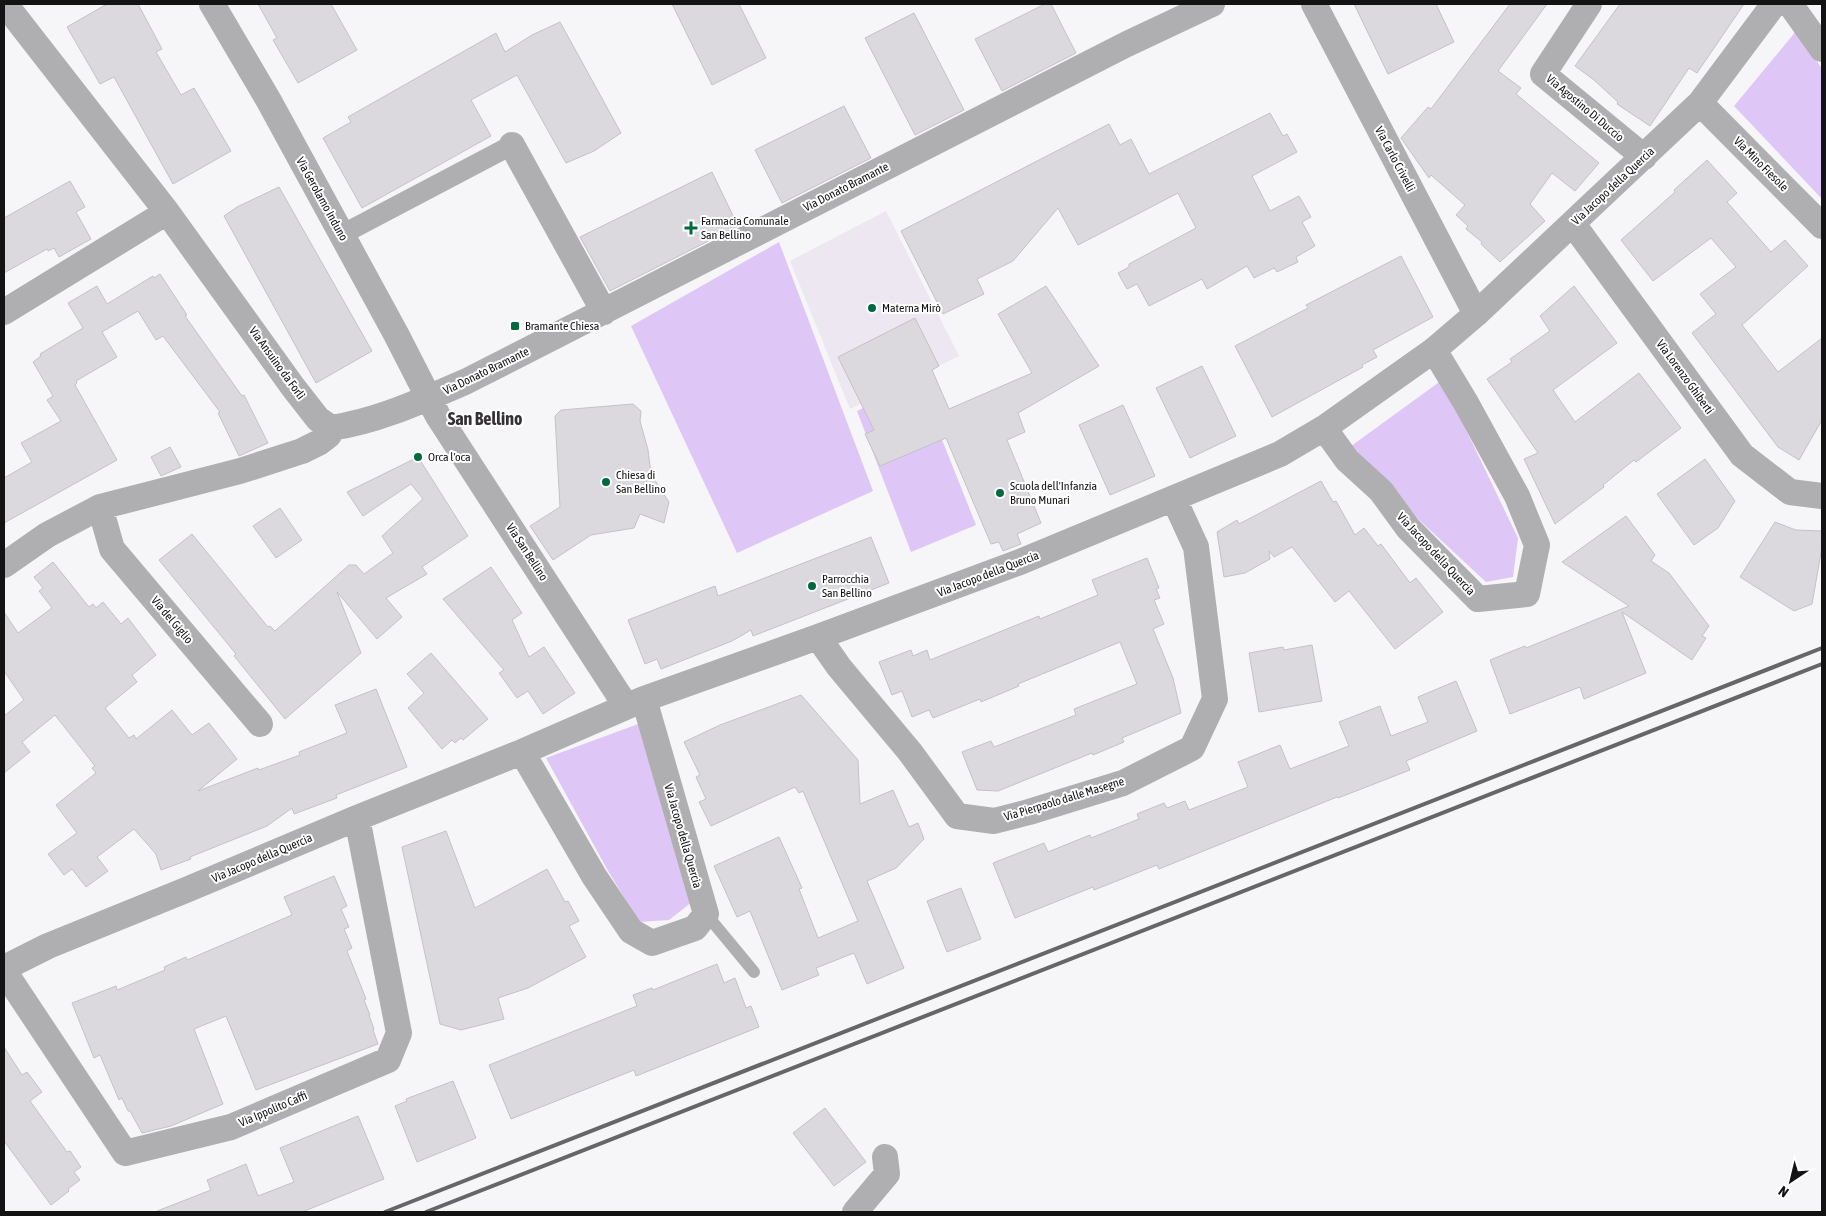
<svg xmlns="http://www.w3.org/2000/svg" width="1826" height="1216" font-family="'Asap Condensed',sans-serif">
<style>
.built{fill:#ece7f1}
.green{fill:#dec7f6}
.building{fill:#dbd9dd;stroke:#c4c2c6}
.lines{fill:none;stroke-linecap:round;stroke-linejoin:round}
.service{stroke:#afaeb0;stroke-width:12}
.pedestrian{stroke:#afaeb0;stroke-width:20}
.minor{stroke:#afaeb0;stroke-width:26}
.rail{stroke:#666668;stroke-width:4}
.poi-dot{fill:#00693e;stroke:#fff;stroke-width:2}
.labels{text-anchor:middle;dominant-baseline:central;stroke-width:4;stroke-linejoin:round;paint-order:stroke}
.street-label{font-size:12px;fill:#131314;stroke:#fff}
.poi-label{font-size:12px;fill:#131314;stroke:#fff;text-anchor:start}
.district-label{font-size:18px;font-weight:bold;fill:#333134;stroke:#fff}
</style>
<rect width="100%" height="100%" fill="#f6f5f8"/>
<path class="built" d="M886,211l73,145 -109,53 -60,-148z"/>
<path class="green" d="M1797,30l25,39v130l-88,-93z
M779,242l94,249 -136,62 -106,-227z
M1442,380l76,158 -5,39 -27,5 -83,-77 -56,-56z
M919,382l57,143 -65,27 -54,-141z
M638,724l54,178 -23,18 -30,2 -32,-53 -61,-111z"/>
<path class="building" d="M107,4h31l24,45 -6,3 25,43 13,-7 37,63 -58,33 -59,-107 -14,7 -33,-57z
M258,4h73l26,46 -59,33 -25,-43 4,-2z
M672,4h67l27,54 -54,27z
M1045,4h6l25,49 -74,38 -27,-52z
M1354,4h82l18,38 -66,32z
M1510,4h37l-49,67 23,17 -5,6 83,69 -24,28 -23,-18 -22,31 15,17 -45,41 -19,-18 1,-2 -16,-13 2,-3 -12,-11 9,-10 -34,-30 -2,3 -28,-40 27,-31 3,2z
M1620,4h124l-47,69 -8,-5 -39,58 -33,-22 1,-2 -24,-22 -19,-14z
M914,13l50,97 -49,25 -50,-97z
M560,22l61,111 -27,18 -28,12 -49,-88 -46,25 20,36 -129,72 -39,-70 28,-16 -3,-5 148,-84 9,19 27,-17z
M844,106l27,52 -89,45 -27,-53z
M1270,113l13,23 4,-2 10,18 -45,24 18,35 29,-15 12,21 -9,5 13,24 -19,11 2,5 -21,10 -3,-4 -20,10 -7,-12 -40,23 -5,-10 -53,27 -12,-22 -10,5 -9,-16 11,-6v-3l67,-36 -18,-35 -100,52 -20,-37 -45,53 -36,18 7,15 -41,20 -42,-83 208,-107 11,21 11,-6 18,35z
M1707,160l30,33 -10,9 44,50 14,-12 23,26 -66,59 36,47 44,-34v82l-23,40 -21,-13 -86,-114 24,-19 -16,-20 36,-27 -25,-29 -58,43 -32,-41 54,-48 -1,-2z
M712,172l26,54 -128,65 -30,-54z
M70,181l15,26 -9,5 15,27 -32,18 -5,-9 -6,3 -1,-2 -43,24v-55z
M279,187l93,164 -56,32 -92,-167 13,-9z
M1401,256l32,61 -60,33 4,7 -15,8 1,2 -91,50 -37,-71 73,-38 -2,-3z
M160,274l27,41 -2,1 57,80 2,-1 24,48 -29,13 -21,-43 2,-1 -57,-76 -7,4 -18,-29 -36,21 15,25 -41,24 1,2 -2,2 42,75 -113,63v-45l28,-16 -11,-19 40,-22 -14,-21 6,-4 -20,-34 8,-6 -1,-2 43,-26 -15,-25 29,-17 10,18 46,-28 1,2z
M1046,286l53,80 -81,47 7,19 -18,8 34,83 -24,11 4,10 -18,7 -4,-9 -8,2 -45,-106 -66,28 -15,-32 9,-4 -36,-73 77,-39 24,48 -7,4 17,39 83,-36 -34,-59z
M1574,286l43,57 -64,47 22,32 64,-49 42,55 -45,34 -2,-2 -31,25 1,2 -49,37 -31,-65 14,-6 -51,-74 25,-17 -2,-3 40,-28 -10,-15z
M1202,366l34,70 -46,22 -34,-70z
M633,404l8,7 -1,10 8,29 3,24 18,28 -5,21 -24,-9 -6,14 -43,7 -38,25 -23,-34 30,-19 -5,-91 6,-6z
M1123,405l32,71 -45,19 -31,-70z
M170,447l11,20 -20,9 -10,-19z
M418,457l50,79 -46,31 5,7 -41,24 16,19 -25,22 -40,-47 24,61 -76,66 -51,-63 2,-2 -77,-94 33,-26 76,93 2,-1 5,5 74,-66h7l8,9 29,-21 -11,-17 41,-37 -12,-15 -48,32 -16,-24z
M1705,459l30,42 -17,27 -24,17 -37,-51z
M1321,481l12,21 3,-1 19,34 9,-7 14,18 3,-2 29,39 6,-5 27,34 -48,37 -46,-58 -14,11 -43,-55 -18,10 -5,-6 1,8 -25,14 -21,4 -7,-45 20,-12 2,4z
M280,508l22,32 -26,18 -23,-32z
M1626,516l29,39 -4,6 18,12 40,53 -7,10 4,2 -14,22 -70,-48 24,61 -62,26 -4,-12 -70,27 -20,-54 35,-14 1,2 103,-42 -67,-44z
M1775,522l21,8 26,1v16l-10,57 -18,7 -54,-34z
M871,537l18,46 -136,53 -2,-6 -19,11 -71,28 -4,-10 -12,5 -17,-44 87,-34 3,10z
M1147,558l12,30 -3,1 4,9 -6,2 10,24 -11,5 20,49 8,35 -59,25 2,4 -31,13 -1,-2 -94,38 -21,-1 -15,-38 29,-11 3,6 82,-32 -2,-6 63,-25 -17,-42 -102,42 1,2 -38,16 -1,-3 -47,19 -4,-8 -17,7 -10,-26 -10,4 -13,-33 32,-12 2,6 14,-6 3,10 109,-44 1,3 58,-24 -6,-15z
M53,562l36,45 4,-3 3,4 7,-6 18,22 7,-6 28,37 -24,20 5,7 -32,26 24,30 5,-3 2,4 36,-29 20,25 17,-12 28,36 -39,32 60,-23 1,2 41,-15 -1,-3 48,-19 -12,-28 41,-16 31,78 -71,28 1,3 -43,16 -2,-6 -25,18 -77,31 1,2 -30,11 -5,-16 -22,-25 -37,28 11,14 -22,16 -14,-18 -8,6 -16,-21 29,-21 -21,-28 40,-32 -4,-5 3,-2 -40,-51 -33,27 8,10 -26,21v-57l20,-16 -20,-29v-59l14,21 34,-25 -13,-17 4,-3 -9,-11z
M491,567l31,46 -10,7 17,37 15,-10 31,46 -32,21 -15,-23 -11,7 -18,-25 5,-3 -61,-71z
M1312,645l10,56 -63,11 -10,-59 34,-6 1,3z
M431,653l57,66 -25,21 -2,-2 -6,5 -3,-3 -10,9 -34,-41 16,-15 -17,-19z
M1456,681l21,50 -71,30 4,9 -72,28 -1,-1 -178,72 -2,-4 -63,25 -1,-3 -78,31 -22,-55 51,-20 4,9 42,-17 1,3 48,-19 -2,-5 27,-11 3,5 18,-7 4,9 59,-23 -10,-25 42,-17 10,24 59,-23 -10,-24 41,-16 11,30 37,-14 -10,-25z
M801,695l57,65 2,44 33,-14 16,37 9,-4 6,16 -28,29 -29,13 37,87 -37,16 -13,-31 -38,15 3,7 -37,15 -32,-79 -13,6 -23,-51 65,-29 23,51 -3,1 19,49 40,-17 -55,-130 -4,2 -4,-6 -84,39 -12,-24 7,-3 -10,-22 4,-2 -16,-33 36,-17z
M446,831l29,77 72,-39 18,33 3,-1 11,20 -10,5 17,31 -58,31 -30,10 6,21 -43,11 -21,-6 -38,-177z
M334,876l13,30 -6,3 8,18 -5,2 8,19 -5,3 19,48 -2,1 6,15h-1l5,14 -1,1 5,14 -122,46 -30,-74 -32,13 29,75 -52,22 -29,7 -12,-22h-2l-6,-13 -3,2 -19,-45 -6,3 -22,-55 44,-17 1,4 48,-20 -1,-3 22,-10 1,3 105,-45 -8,-18z
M961,888l20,51 -34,13 -20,-51z
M717,964l7,19 11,-5 11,30 5,-2 8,21 -123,49 -2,-6 -123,49 -22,-54 148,-59 -4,-11 19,-7 1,2z
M4,1047l18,28 5,-3 15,20 -12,9 37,51 3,-1 11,16 -7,5 6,8 -12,9 1,2 -18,14 -47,-64z
M453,1081l23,57 -59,24 -22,-56 12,-5 -1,-2z
M825,1108l41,54 -32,24 -41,-53z
M358,1116l26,63 -82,33h-145v-1l54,-21 -4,-10 39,-16 12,32 36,-14 -14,-34z"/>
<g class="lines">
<path class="service" d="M706,914l48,58"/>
<path class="pedestrian" d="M341,235l171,-90"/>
<path class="minor" d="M5,4l162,208 126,175 25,32 13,9c48,-7 92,-28 136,-47l660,-337 85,-40
M212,4l57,97 127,233 42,82 188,290
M1314,4l162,310
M1589,4l-46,70 101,83
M1790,4l32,45
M1700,103l122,123
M512,145l92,167
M1573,224l169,231 48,37 32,4
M4,312l163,-100
M1324,428l23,32 34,31 27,37 70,71 49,-5 10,-49 -20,-49 -51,-93 -32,-53
M100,507l12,42 148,175
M4,565l43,-30 53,-28 140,-36 62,-20 18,-9 9,-7 2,-7
M818,637l21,30 71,85 47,64 37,5 35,-9 94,-29 69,-35 23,-49 -19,-152 -22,-48
M522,752l72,124 37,55 21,12 43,-15 11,-14 -62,-215
M4,968l44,-22 138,-56 171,-72 165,-66 122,-53 174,-62 202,-75 260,-108 44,-26 110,-78 42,-36 224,-211 74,-99
M4,971l121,182 106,-26 157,-67 11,-27 -42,-215
M855,1212l32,-38 -2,-17"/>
<path class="rail" d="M385,1212l1437,-564
M426,1212l1396,-548"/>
</g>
<g class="poi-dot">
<path d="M688.5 220.5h5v5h5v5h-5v5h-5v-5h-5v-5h5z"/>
<circle cx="872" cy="308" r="5"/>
<rect x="510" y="321" width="10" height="10" rx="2.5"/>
<circle cx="418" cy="457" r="5"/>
<circle cx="606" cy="482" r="5"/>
<circle cx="1000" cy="493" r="5"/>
<circle cx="812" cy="586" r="5"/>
</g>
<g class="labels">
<g class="street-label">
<text transform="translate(1585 108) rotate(40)">Via Agostino Di Duccio</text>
<text transform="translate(1395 159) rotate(62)">Via Carlo Crivelli</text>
<text transform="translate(1761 164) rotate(45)">Via Mino Fiesole</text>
<text transform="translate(1613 186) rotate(-43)">Via Jacopo della Quercia</text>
<text transform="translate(846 187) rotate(-27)">Via Donato Bramante</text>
<text transform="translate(322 199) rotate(61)">Via Gerolamo Induno</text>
<text transform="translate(277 363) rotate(54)">Via Ansuino da Forlì</text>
<text transform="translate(486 371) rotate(-26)">Via Donato Bramante</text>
<text transform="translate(1685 377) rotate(54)">Via Lorenzo Ghiberti</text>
<text transform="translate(527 552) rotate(57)">Via San Bellino</text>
<text transform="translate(1436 554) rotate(47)">Via Jacopo della Quercia</text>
<text transform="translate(988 574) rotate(-21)">Via Jacopo della Quercia</text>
<text transform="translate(172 620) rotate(50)">Via del Giglio</text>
<text transform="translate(1064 799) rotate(-17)">Via Pierpaolo dalle Masegne</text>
<text transform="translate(683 836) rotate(74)">Via Jacopo della Quercia</text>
<text transform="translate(262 858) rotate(-23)">Via Jacopo della Quercia</text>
<text transform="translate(273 1109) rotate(-23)">Via Ippolito Caffi</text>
</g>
<g class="poi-label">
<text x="701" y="221">Farmacia Comunale<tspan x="701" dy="14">San Bellino</tspan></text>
<text x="882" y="308">Materna Mirò</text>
<text x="525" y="326">Bramante Chiesa</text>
<text x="428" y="457">Orca l'oca</text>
<text x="616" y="475">Chiesa di<tspan x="616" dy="14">San Bellino</tspan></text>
<text x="1010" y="486">Scuola dell'Infanzia<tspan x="1010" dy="14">Bruno Munari</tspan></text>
<text x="822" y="579">Parrocchia<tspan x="822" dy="14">San Bellino</tspan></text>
</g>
<g class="district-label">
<text x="485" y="418">San Bellino</text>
</g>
</g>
<rect width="1826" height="1216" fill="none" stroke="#131314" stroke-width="10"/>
<g transform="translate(1791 1181) rotate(215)" stroke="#ffffff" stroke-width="4" paint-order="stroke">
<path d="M0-4L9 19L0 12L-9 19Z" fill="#131314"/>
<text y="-8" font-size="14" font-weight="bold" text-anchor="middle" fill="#131314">N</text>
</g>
</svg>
